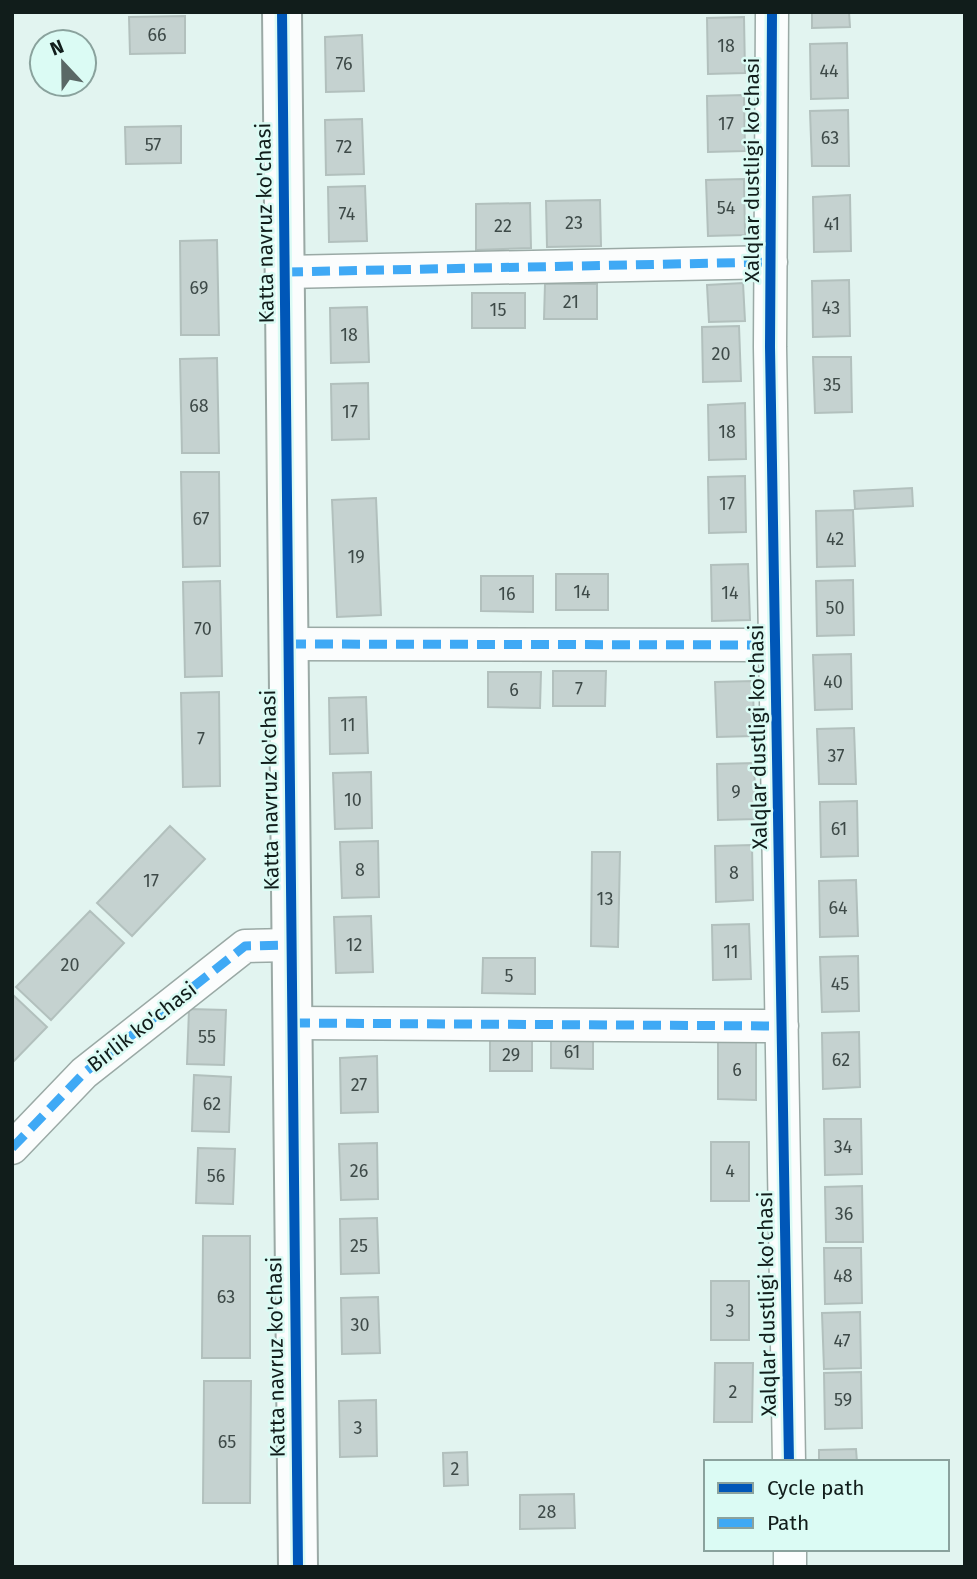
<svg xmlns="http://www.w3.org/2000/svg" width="977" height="1579" font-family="'Fira Sans',sans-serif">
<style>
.building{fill:#c5d2d0;stroke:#b2c0bd;stroke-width:2}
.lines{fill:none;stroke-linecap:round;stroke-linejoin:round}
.street-casing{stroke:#9aa9a5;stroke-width:35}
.secondary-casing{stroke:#9aa9a5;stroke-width:42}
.street{stroke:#fbfdfd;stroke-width:32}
.secondary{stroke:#fbfdfd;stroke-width:38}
.quiet{stroke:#3fa9f5;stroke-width:9;stroke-dasharray:18 9;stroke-linecap:butt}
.cycleway-casing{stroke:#dbfbf4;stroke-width:15}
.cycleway{stroke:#0057b8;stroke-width:10}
.labels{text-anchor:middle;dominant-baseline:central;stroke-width:5;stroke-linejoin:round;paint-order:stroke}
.number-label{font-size:18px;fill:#3e4a48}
.street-label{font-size:21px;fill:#111d1b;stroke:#dbfbf4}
</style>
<rect width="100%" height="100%" fill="#e2f4f0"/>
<path class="building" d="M812,12h37l1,15 -38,1z
M185,16v37l-55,1 -1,-37z
M744,17l1,56 -37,1 -1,-56z
M362,35l2,56 -38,1 -1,-55z
M847,43l1,55 -37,1 -1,-55z
M744,95l1,56 -37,1 -1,-56z
M848,110l1,56h-37l-2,-55z
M362,119l2,55 -38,1 -1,-55z
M181,126v37l-55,1 -1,-37z
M744,179l1,56 -37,1 -2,-56z
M365,186l2,55 -38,1 -1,-55z
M850,195l1,56 -37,1 -1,-55z
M600,200l1,46 -54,1 -1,-46z
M530,203l1,45 -55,2v-46z
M217,240l2,95h-38l-1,-94z
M849,280l1,56 -37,1 -1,-56z
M743,283l2,38 -36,1 -2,-37z
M545,284h52v35h-53z
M472,293h53v35h-53z
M367,307l2,55 -38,1 -1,-55z
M739,326l2,55 -38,1 -1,-55z
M813,357h38l1,55 -37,1z
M217,358l2,95h-37l-2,-94z
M368,383l1,56 -37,1 -1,-56z
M745,403l1,56 -37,1 -1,-55z
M181,472h38l1,94 -37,1z
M745,476l1,56 -37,1 -1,-56z
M912,488l1,18 -58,3 -1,-18z
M376,498l5,117 -44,2 -5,-117z
M853,510l2,56 -38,1 -1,-56z
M748,564l2,56 -38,1 -1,-56z
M556,574h52v36h-52z
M481,576h52v36l-52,-1z
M853,580l1,55 -37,1 -1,-55z
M220,581l2,95 -37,1 -2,-95z
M851,654l1,55 -37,1 -2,-55z
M553,671h53l-1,35h-52z
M488,672h53l-1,36 -52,-1z
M753,681l1,55 -37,1 -2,-55z
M219,692l1,94 -37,1 -2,-94z
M366,697l2,56 -38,1 -1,-56z
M854,728l2,56h-37l-2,-55z
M754,763l2,56 -38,1 -1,-56z
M371,772l1,56 -37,1 -2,-56z
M857,801l1,55 -37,1 -1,-55z
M170,826l35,33 -73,77 -35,-33z
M378,841l1,56 -37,1 -2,-56z
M752,845l1,55 -37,2 -1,-56z
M592,852h28l-2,95 -27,-1z
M856,880l2,56 -38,1 -1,-56z
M90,911l34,32 -73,77 -35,-33z
M371,916l2,56 -37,1 -2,-56z
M749,924l2,55 -38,1 -1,-55z
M858,956l1,55 -37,1 -2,-55z
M483,958h52v36l-53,-1z
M12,994l35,33 -35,36z
M189,1009l37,1 -2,55 -37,-1z
M859,1032l1,55 -37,2 -1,-56z
M551,1036h42v33l-42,-1z
M490,1038h42v33h-42z
M718,1040h38v60l-38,-1z
M377,1056l1,56 -37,1 -1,-55z
M194,1075l37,2 -2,55 -37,-1z
M824,1119h37l1,55 -37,1z
M711,1142h38v59h-38z
M377,1143l1,56 -37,1 -2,-56z
M198,1148l37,1 -2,55 -37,-1z
M862,1186l1,56h-37l-1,-55z
M377,1218l2,55 -38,1 -1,-55z
M203,1236h47v122h-48z
M824,1248h37l1,55 -37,1z
M711,1281h38v59h-38z
M378,1297l2,56 -38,1 -1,-56z
M860,1312l1,56 -37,1 -2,-56z
M715,1363h38l-1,59h-38z
M861,1372l1,56 -37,1 -1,-56z
M204,1381h47l-1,122h-47z
M376,1400l1,56 -37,1 -1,-56z
M856,1449l1,13h-38v-12z
M467,1452l1,33 -24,1 -1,-33z
M574,1494l1,34 -55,1v-34z"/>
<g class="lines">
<g class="street-casing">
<path id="street" d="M772,12l-2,335 19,1115
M285,272l486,-10
M288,644l487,1
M292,1023l490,3
M12,1148l72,-75 161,-127 46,-1
M790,1549v18"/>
</g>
<g class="secondary-casing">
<path id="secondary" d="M282,12l16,1555"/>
</g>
<use href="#street" class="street"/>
<use href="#secondary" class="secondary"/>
<path class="quiet" d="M285,272l486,-10
M288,644l487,1
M292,1023l490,3
M12,1148l72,-75 161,-127 46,-1"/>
<g class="cycleway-casing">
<path id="cycleway" d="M282,12l16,1555
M772,12l-2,335 19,1115"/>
</g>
<use href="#cycleway" class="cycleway"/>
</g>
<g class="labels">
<g class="number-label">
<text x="157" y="35">66</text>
<text x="726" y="46">18</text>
<text x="344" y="64">76</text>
<text x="829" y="71">44</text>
<text x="726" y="124">17</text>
<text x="830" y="138">63</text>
<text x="153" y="145">57</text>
<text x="344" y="147">72</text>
<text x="726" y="208">54</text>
<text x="347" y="214">74</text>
<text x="574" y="223">23</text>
<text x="832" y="224">41</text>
<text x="503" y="226">22</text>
<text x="199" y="288">69</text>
<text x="571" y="302">21</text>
<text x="831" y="308">43</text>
<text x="498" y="310">15</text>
<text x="349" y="335">18</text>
<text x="721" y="354">20</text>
<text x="832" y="385">35</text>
<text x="199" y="406">68</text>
<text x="350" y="412">17</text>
<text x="727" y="432">18</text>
<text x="727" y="504">17</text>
<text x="201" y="519">67</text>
<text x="835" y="539">42</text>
<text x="356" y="557">19</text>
<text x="582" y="592">14</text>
<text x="730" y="593">14</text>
<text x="507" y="594">16</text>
<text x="835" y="608">50</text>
<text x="203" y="629">70</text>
<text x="833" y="682">40</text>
<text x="579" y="689">7</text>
<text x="514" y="690">6</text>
<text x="348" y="725">11</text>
<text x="201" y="739">7</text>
<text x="836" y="756">37</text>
<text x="736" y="792">9</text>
<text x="353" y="800">10</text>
<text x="839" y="829">61</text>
<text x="360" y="870">8</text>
<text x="734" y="873">8</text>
<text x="151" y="881">17</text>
<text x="605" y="899">13</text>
<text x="838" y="908">64</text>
<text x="354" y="945">12</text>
<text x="731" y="952">11</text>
<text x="70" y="965">20</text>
<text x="509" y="976">5</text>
<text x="840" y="984">45</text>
<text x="207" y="1037">55</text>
<text x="572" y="1052">61</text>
<text x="511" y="1055">29</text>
<text x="841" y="1060">62</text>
<text x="737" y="1070">6</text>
<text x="359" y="1085">27</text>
<text x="212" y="1104">62</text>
<text x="843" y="1147">34</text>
<text x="359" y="1171">26</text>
<text x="730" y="1171">4</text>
<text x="216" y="1176">56</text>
<text x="844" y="1214">36</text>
<text x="359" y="1246">25</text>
<text x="843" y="1276">48</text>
<text x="226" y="1297">63</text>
<text x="730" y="1311">3</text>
<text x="360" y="1325">30</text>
<text x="842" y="1341">47</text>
<text x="733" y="1392">2</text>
<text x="843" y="1400">59</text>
<text x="358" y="1428">3</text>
<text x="227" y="1442">65</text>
<text x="455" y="1469">2</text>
<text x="547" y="1512">28</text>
</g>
<g class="street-label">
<text transform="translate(752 170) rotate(-90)">Xalqlar dustligi ko'chasi</text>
<text transform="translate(265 223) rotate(-91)">Katta navruz ko'chasi</text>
<text transform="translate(758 737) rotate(-91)">Xalqlar dustligi ko'chasi</text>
<text transform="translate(270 790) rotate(-91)">Katta navruz ko'chasi</text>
<text transform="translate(142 1027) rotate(-38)">Birlik ko'chasi</text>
<text transform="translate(767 1304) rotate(-91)">Xalqlar dustligi ko'chasi</text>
<text transform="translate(276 1357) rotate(-91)">Katta navruz ko'chasi</text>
</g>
</g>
<rect width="977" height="1579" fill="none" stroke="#111d1b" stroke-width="28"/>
<rect x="704" y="1460" width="245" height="91" fill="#dbfbf4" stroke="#8aa29d" stroke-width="2"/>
<rect x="718" y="1483" width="35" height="10" fill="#0057b8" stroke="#8aa29d" stroke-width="2"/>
<text x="767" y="1495" font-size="21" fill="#111d1b">Cycle path</text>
<rect x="718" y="1518" width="35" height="10" fill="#3fa9f5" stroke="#8aa29d" stroke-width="2"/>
<text x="767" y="1530" font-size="21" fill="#111d1b">Path</text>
<g transform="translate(63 63) rotate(338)"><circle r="33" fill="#dbfbf4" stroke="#8aa29d" stroke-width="2"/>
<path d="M0-5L12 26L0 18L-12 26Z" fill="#5a6866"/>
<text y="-10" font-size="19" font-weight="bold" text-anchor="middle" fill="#111d1b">N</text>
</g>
</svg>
